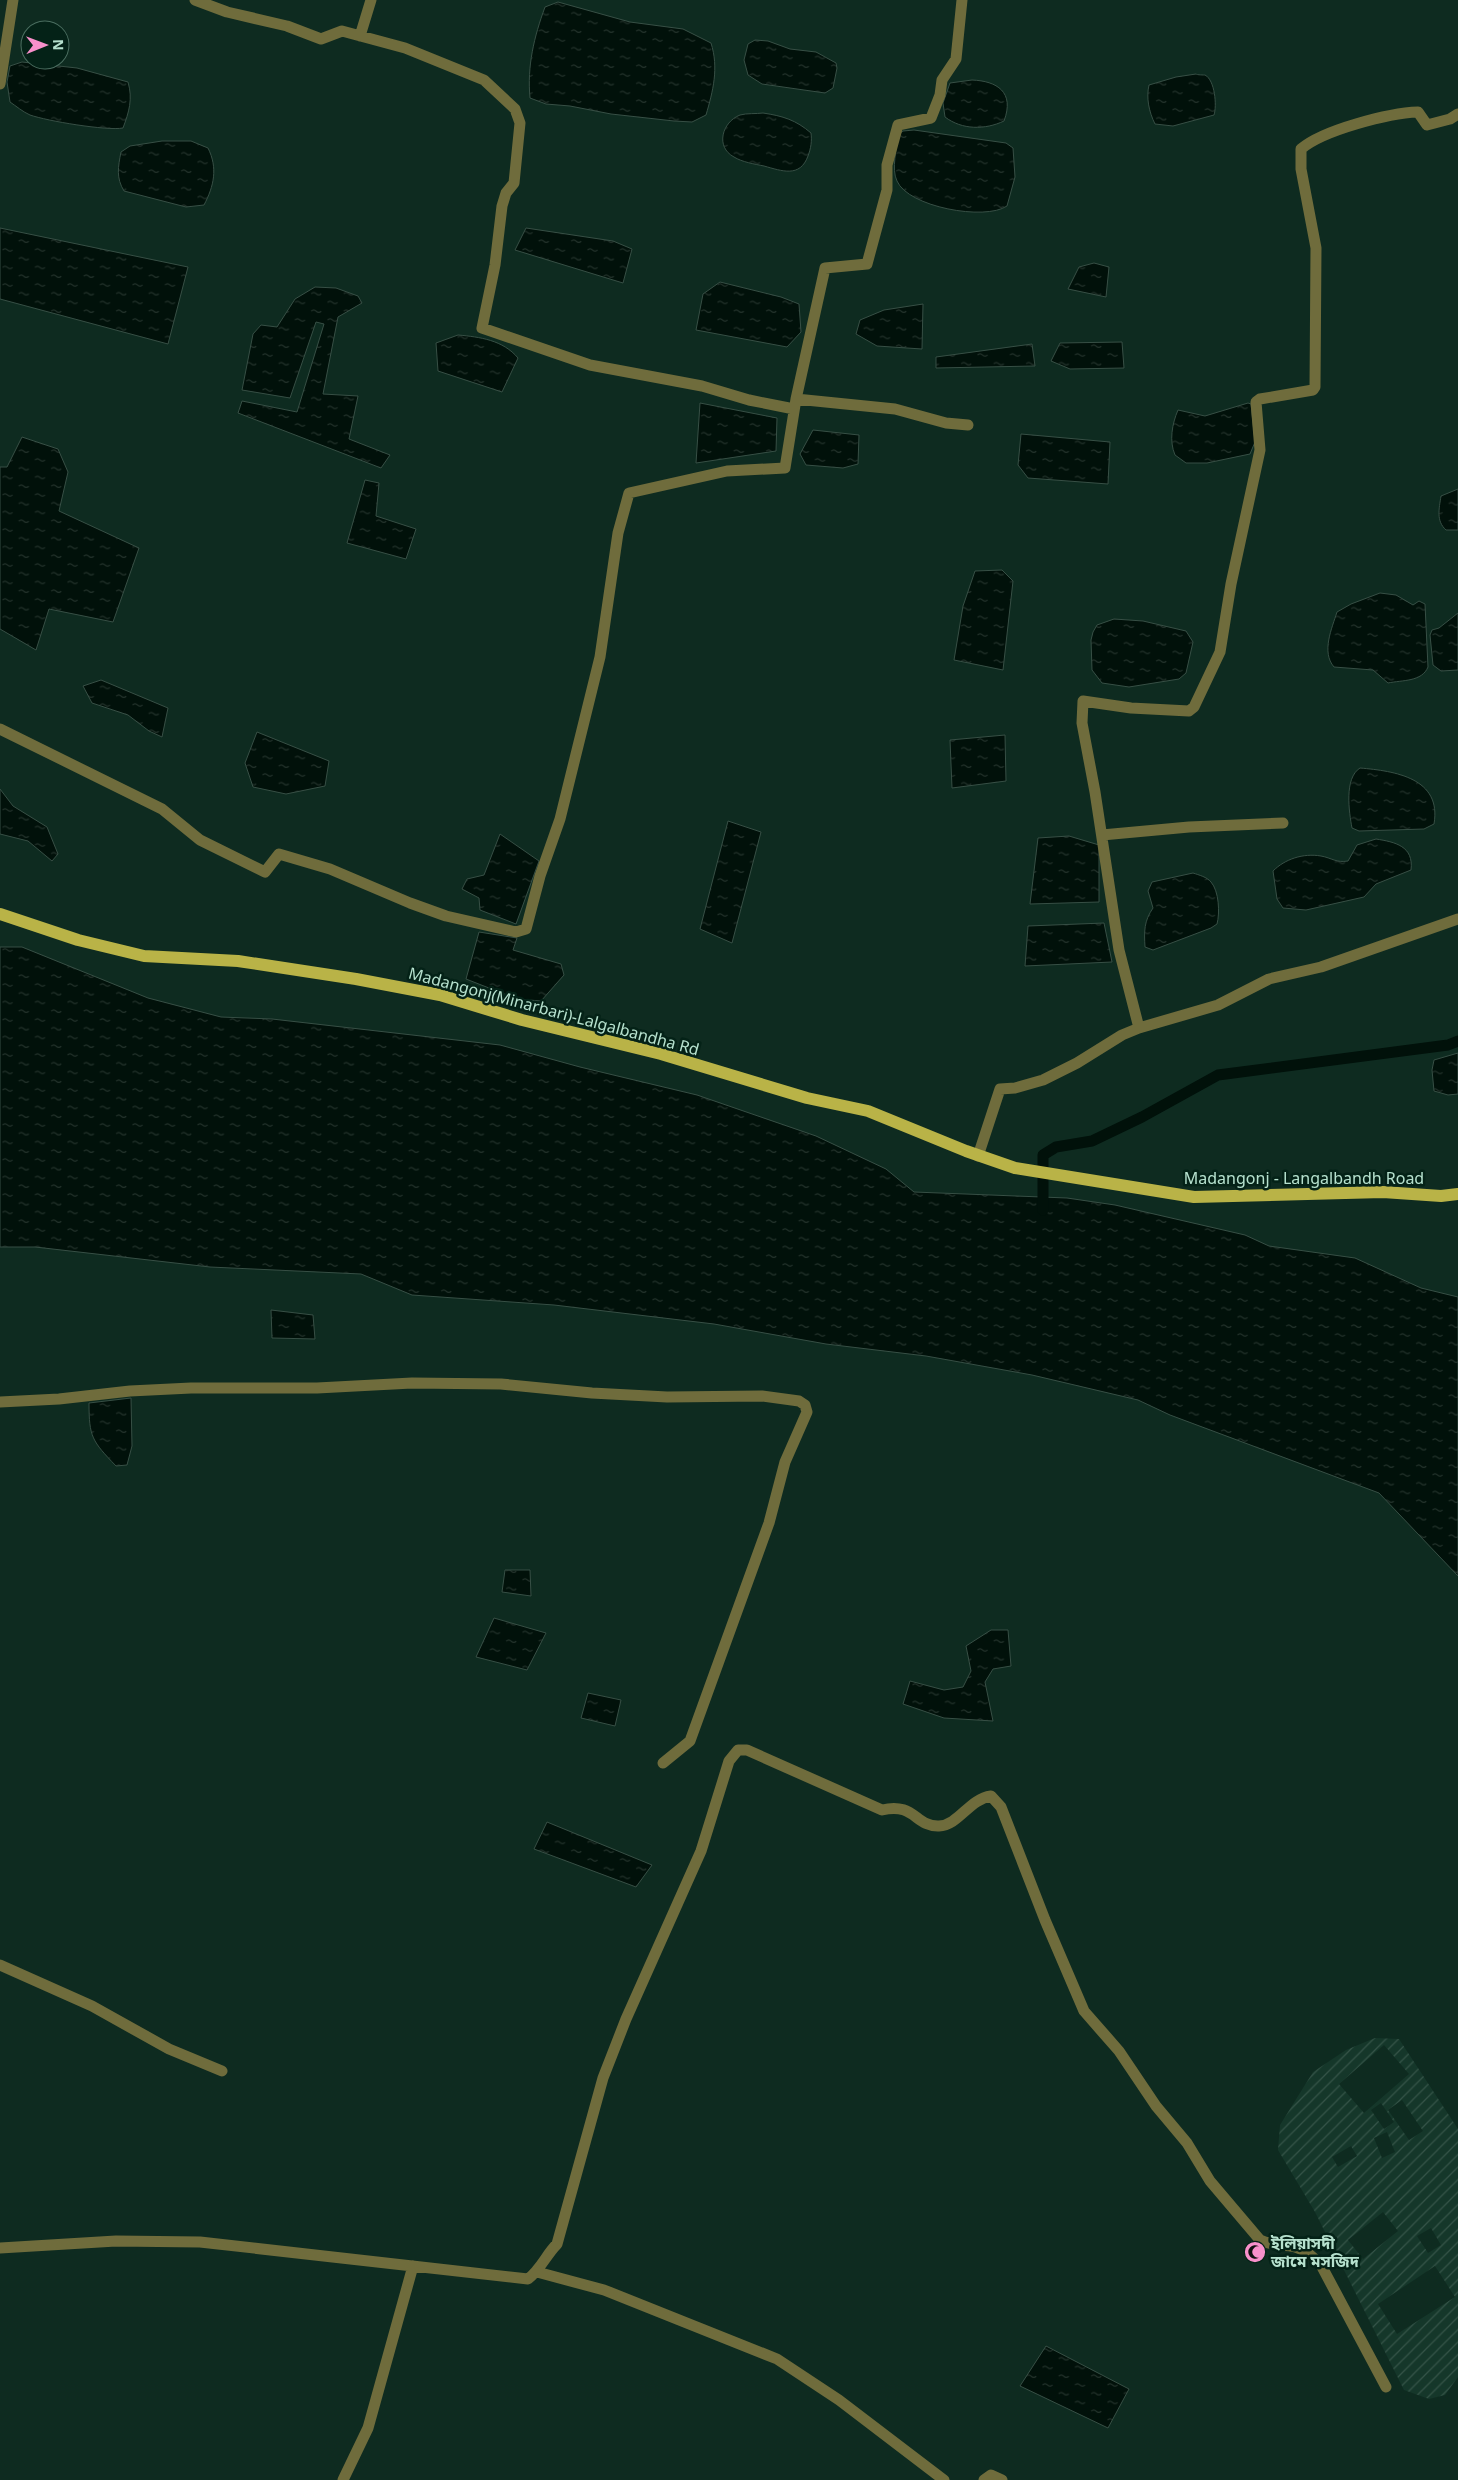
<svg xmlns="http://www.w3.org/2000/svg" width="1458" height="2480" font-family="'Noto Sans','Noto Sans Bengali',sans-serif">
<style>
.industrial{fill:url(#industrial-furrows);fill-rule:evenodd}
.water{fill:url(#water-ripples);stroke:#374f45}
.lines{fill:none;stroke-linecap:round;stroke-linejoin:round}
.canal{stroke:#01110a;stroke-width:11}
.minor{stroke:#6f6c3c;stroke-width:11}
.major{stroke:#b9b347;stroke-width:12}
.labels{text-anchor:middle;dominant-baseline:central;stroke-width:5;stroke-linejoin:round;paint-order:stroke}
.street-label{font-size:16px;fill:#b6e1ce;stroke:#042217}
.poi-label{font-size:16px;font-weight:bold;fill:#b6e1ce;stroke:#042217;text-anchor:start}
</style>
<defs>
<pattern id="industrial-furrows" width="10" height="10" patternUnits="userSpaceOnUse" patternTransform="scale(1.25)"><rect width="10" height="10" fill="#15372a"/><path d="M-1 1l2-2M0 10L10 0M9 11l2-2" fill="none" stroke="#355448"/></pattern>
<pattern id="water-ripples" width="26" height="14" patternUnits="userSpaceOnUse" patternTransform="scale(1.25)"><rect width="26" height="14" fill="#01110a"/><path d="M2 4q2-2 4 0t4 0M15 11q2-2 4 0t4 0" fill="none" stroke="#24332c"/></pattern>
</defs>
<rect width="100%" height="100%" fill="#0e2b20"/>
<path class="industrial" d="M1375,2038l24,1 59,90v248l-13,18 -16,4 -25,-9 -89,-178 -37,-62 2,-25 33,-53 33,-22zM1384,2045l25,29 -45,39 -25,-29zM1402,2100l21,31 -14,9 -21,-30zM1381,2103l13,19 -10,7 -13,-19zM1387,2132l8,20 -13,6 -8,-20zM1351,2146l6,10 -19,11 -6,-10zM1383,2212l15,19 -35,28 -15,-19zM1431,2228l10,17 -13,8 -11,-17zM1435,2266l20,31 -58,37 -19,-30z"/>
<path class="water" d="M558,2l72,20 53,7 28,14c8,25 2,48 -5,72l-14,7 -18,-1 -63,-7 -41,-8 -24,-2 -16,-6c-3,-32 4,-61 15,-91z
M755,40l13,1 22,8 26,3 20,11 1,5 -4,20 -8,5 -63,-9 -14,-9 -4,-15 4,-16z
M22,62l55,6 51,14c5,17 1,30 -5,46 -16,3 -76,-7 -93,-13 -7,-3 -14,-9 -20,-13l-3,-20 3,-16z
M1196,74c1,1 8,1 9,1 10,5 12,31 9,40l-41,11 -18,-2c-6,-12 -9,-26 -6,-39l27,-8z
M972,80c25,1 43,12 32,41 -19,9 -42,9 -59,-4l-2,-14 7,-20z
M763,113c20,3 33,7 48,20 1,8 0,15 -3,23 -8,22 -26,15 -44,10 -10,-2 -22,-4 -30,-9 -19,-10 -12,-35 6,-42 7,-2 16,-1 23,-2z
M914,130l92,13 7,5 2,29 -8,29c-22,15 -99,1 -110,-25 -6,-12 0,-33 1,-46l5,-4z
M162,141h29l17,7c10,20 6,38 -4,57l-18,2 -62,-16c-8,-13 -6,-24 -3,-39l9,-6z
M0,228l188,39 -20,77 -168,-45z
M526,228l87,13 19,8 -9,34 -108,-33z
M1094,263l15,4 -3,30 -38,-8 11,-22z
M720,282l61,15 18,7 2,28 -14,15 -91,-17 7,-36z
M315,287l21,1 22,8 4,7 -24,14 -15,77 35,2 -9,43 41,16 -9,13 -143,-55 4,-12 55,11 27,-88 -8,-2 -26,76 -48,-8 11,-56 8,-9 16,2 18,-28z
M923,304l-1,45 -45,-3 -21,-12 4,-14 24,-10z
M458,335c22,2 45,5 60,23l-16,34 -64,-21 -2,-28z
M1122,342l2,26 -54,1 -19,-8 9,-18z
M1032,344l3,22 -99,2v-11z
M700,403l77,15 -1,33 -80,12z
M1248,403l3,1 4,38 -5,12 -43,9h-21l-11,-8c-6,-14 -3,-31 3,-45l27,6z
M813,430l46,5 -1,29 -15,4 -37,-3 -6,-11z
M1021,434l89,8 -2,42 -80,-6 -10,-13z
M22,437l36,12 10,23 -9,39 80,37 -26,74 -64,-13 -13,41 -36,-21v-162h7z
M365,480l14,3 -3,33 40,13 -10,30 -59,-16z
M1458,489v41h-12c-10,-9 -7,-21 -5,-34z
M1002,570l11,11 -10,89 -49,-10 9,-54 12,-35z
M1380,593l16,2 17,10 6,-4 6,3 3,63c-6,15 -26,13 -40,16l-15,-13 -39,-3c-13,-15 -2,-39 3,-55l14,-8z
M1458,613v57l-17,1 -8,-6 -3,-30 2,-5 7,-2z
M1114,619l29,2 43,10 7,11 -7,31 -7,6 -50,8 -27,-4 -10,-13 -1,-30 2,-8 4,-7z
M101,680l67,28 -6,29 -13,-6 -21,-16 -36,-12 -9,-17z
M257,732l72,29 -4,25 -39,8 -33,-7 -8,-24z
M1005,735l1,46 -54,7 -2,-48z
M1360,768c35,3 82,10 74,56l-10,5 -65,2 -7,-3c-3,-16 -8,-50 8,-60z
M0,789l13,17 34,21 11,27 -6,7 -24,-20 -28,-7z
M728,821l33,11 -29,111 -32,-14z
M500,834l39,27 -23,63 -36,-14 -1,-12 -17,-9 5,-10 17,-4z
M1069,836l30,9v57l-69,2 8,-66z
M1376,839c19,3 38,7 35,31l-35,14 -12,13 -58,13 -23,-2 -6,-9 -4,-28c12,-12 30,-18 48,-15 11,2 15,7 27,5l9,-16z
M1193,873c6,2 14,4 18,9 8,9 9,31 6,42l-6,4 -58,22 -8,-3c-1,-16 -1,-26 8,-39l-5,-17 4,-9z
M1104,923l8,39 -87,4 3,-40z
M479,932l38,6 -4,12 48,14 3,11 -23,26 -24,-2 -51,-20z
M0,947h22l126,51 73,19 51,2 228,26 80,22 117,28 119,41 70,33 28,23 153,6 48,7 130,30 24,11 86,12 66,30 37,9v279l-79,-83 -209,-78 -32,-15 -106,-25 -106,-19 -100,-12 -112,-20 -160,-19 -142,-10 -51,-21 -151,-7 -175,-20h-35z
M1458,1053v41l-10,1 -14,-4 -2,-21 2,-10z
M271,1310l42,5 2,24 -43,-1z
M131,1398l1,48 -5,19 -11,1c-24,-25 -27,-29 -27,-63z
M505,1570h25l1,26 -29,-4z
M494,1618l52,15 -19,37 -51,-13z
M991,1630h17l3,36 -18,3 -8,13 8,39 -49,-3 -41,-14 7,-23 34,9 19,-3 8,-16 -5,-25z
M588,1693l33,7 -6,26 -34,-8z
M547,1822l105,43 -16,22 -102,-38z
M1046,2346l83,43 -21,39 -88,-42z"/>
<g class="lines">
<path class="canal" d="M1043,1210v-55l13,-8 36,-6 50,-24 76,-42 230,-30 10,-4"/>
<path class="minor" d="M195,0l32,12 60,14 34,13 21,-8 63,17 79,32 31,29 5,14 -6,60 -8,10 -4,13 -7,59 -13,63 108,37 112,21 47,14 45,9
M360,36l11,-36
M0,84l13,-84
M796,399l99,10 51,14 22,2
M0,729l162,80 38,31 65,32 14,-18 51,15 80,34 36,13 70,16 10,-3 14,-53 20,-57 40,-162 18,-124 11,-40 98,-22 58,-3 11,-69 29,-131 42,-4 20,-74v-25l11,-40 33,-7 9,-23 2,-15 14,-21 6,-59
M1102,835l87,-8 94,-4
M1139,1028l-20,-78 -24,-158 -13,-69 1,-22 48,7 58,3 5,-4 26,-55 11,-68 29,-134 -4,-48 4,-3 53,-9 2,-3 1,-139 -15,-79v-20c22,-19 88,-36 117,-37l9,13 23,-6 8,-5
M978,1156l22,-67 15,-1 28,-8 34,-17 45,-28 17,-7 79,-23 51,-26 52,-12 137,-48
M0,1402l59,-3 71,-8 61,-3h126l95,-5 89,1 91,9 75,4 95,-1 37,5 6,4 2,7 -22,50 -16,61 -79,218 -27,22
M0,1965l92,41 77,43 53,22
M0,2248l116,-7 84,1 328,37c13,-10 18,-24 29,-35l46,-166 23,-59 75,-168 28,-90 9,-11h9l135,60c33,-8 33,17 57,16 20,-1 30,-27 52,-30l10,11 44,113 39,91 35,40 37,55 31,37 23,38 50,59c12,6 23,4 35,7 11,3 19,11 26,18l65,122
M537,2272l67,18 173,69 62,41 105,80
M343,2480l25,-52 45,-162
M984,2480l7,-5 11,5"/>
<path class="major" d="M0,914l78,26 66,16 94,5 118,18 84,16 82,25 139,34 146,44 61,13 98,40 49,17 179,29 189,-5 58,4 17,-2"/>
</g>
<defs>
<g id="mosque-disc" transform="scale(1.125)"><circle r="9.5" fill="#f890cb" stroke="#042217"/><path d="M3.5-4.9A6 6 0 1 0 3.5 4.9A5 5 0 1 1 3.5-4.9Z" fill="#111"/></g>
</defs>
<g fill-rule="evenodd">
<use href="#mosque-disc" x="1255" y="2252"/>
</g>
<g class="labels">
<g class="street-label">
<text transform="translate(554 1011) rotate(15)">Madangonj(Minarbari)-Lalgalbandha Rd</text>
<text x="1304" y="1178">Madangonj - Langalbandh Road</text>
</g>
<g class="poi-label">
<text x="1271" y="2243">ইলিয়াসদী<tspan x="1271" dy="18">জামে মসজিদ</tspan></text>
</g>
</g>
<g transform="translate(45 45) rotate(89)"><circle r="24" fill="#042217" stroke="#4b6e60"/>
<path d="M0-4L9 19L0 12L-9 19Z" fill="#f890cb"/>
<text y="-8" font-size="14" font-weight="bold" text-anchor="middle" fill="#b6e1ce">N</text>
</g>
</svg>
